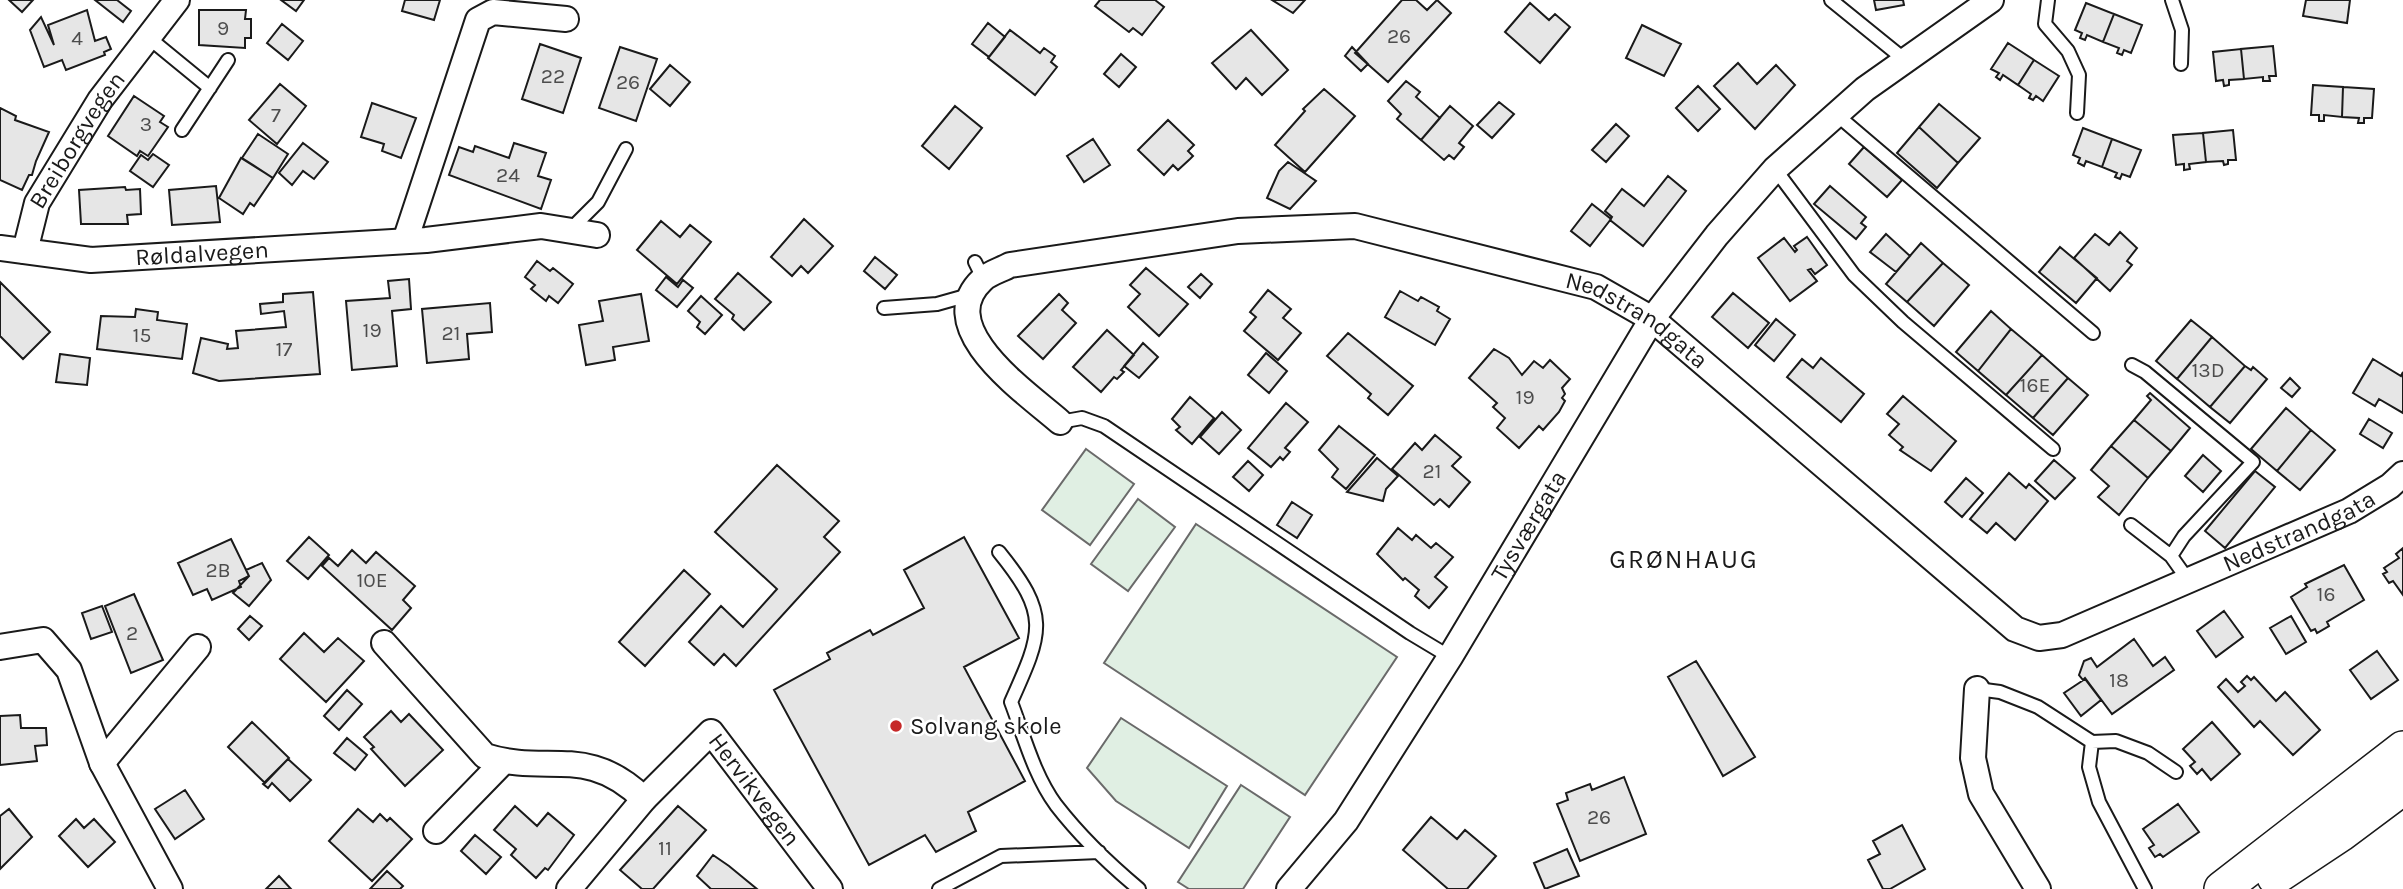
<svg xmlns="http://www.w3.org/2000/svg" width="2403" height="889" font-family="Karla,sans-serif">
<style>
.green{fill:#e0efe3;stroke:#6a6a6a;stroke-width:2}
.building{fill:#e6e6e6;stroke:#1a1a1a;stroke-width:2}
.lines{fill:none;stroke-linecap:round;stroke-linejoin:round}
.lane-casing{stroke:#1a1a1a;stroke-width:16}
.street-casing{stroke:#1a1a1a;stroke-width:28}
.secondary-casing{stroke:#1a1a1a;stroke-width:38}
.lane{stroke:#fff;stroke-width:12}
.street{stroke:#fff;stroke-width:24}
.secondary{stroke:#fff;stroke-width:35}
.poi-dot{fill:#c62828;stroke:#fff;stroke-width:2.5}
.labels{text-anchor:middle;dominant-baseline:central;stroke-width:5;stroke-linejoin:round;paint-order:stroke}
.number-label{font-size:21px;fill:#4d4d4d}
.street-label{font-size:24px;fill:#1a1a1a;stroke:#fff}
.poi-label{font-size:24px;fill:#1a1a1a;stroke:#fff;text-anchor:start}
.neighbourhood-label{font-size:26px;letter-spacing:2px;fill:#1a1a1a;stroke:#fff}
</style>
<rect width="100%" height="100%" fill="#fff"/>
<path class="green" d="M1086,449l48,35 -44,61 -48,-35z
M1138,499l37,28 -47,64 -37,-27z
M1196,524l201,133 -92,138 -201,-132z
M1121,718l106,68 -38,62 -73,-47 -29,-33z
M1241,785l49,32 -47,72h-54l-11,-7z"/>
<path class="building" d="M9,0h24l-11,12z
M95,0h22l14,11 -8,11z
M281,0h23l-8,11z
M405,0h35l-6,20 -32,-9z
M1100,0h55l9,7 -22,28 -9,-7 -4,4 -34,-26z
M1272,0h33l-12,13z
M1402,0h14l11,10 10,-10 14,13 -63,69 -33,-29z
M1874,0h29l1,5 -28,5z
M2306,0h44l-3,23 -44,-7z
M1530,3l19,17 6,-6 15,13 -30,36 -35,-31z
M2086,3l28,11 -11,28 -16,-7 -2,5 -5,-2 2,-5 -7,-3z
M87,10l8,31 11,-4 5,12 -7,3 1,3 -39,15 -4,-10 -18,7 -14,-37 11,-13 13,28 -6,-20z
M199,10h47l-1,9h6v19h-6v10l-46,-3z
M2114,14l28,11 -11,28 -7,-3 -2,5 -5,-2 2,-5 -16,-6z
M988,23l17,14 -16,20 -17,-13z
M282,24l21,17 -15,19 -21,-17z
M1642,25l39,19 -17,32 -38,-18z
M1010,30l30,23 4,-5 11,8 -4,6 6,5 -22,28 -47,-37z
M1251,30l37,40 -26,25 -16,-17 -10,11 -24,-26z
M2008,43l26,17 -16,25 -15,-10 -3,5 -4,-3 3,-4 -8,-4z
M540,44l41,14 -18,55 -41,-14z
M2273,46l3,30h-7l1,5h-7v-4l-19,2 -3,-30z
M620,47l37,12 -21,62 -37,-13z
M1352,47l16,17 -7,7 -16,-15z
M2241,49l3,30 -15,1v5l-5,1 -1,-6 -7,1 -3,-29z
M1121,54l15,13 -17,20 -15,-13z
M2034,60l25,16 -16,25 -7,-5 -3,4 -4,-2 2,-4 -13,-9z
M1738,63l19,21 19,-19 19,20 -40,44 -41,-43z
M670,65l20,17 -20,24 -20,-17z
M1406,81l14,11 -4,5 24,21 -19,22 -24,-21 4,-5 -13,-13z
M280,84l26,22 -29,38 -28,-24z
M2313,85l30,2 -1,30 -18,-2v6h-5v-6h-8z
M1698,86l22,23 -22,22 -22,-23z
M2343,87l31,2 -2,29h-8v5h-6l1,-5 -17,-1z
M1324,89l31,27 -50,56 -30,-27 30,-34 -2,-2z
M134,96l30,20 -4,6 8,5 -20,29 -8,-5 -3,5 -29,-20z
M1499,102l15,12 -22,24 -15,-13z
M372,103l44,15 -15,40 -19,-7 2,-7 -23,-7z
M1939,104l41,34 -22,25 -39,-36z
M955,106l27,22 -33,41 -27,-23z
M1450,106l23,20 -14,17 5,4 -10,12 -5,-4 -5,5 -23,-20z
M0,108l16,8 -1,4 34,12 -13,29 -4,14h-3l-7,15 -22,-10z
M1168,120l26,25 -6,6 5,5 -3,3 -12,11 -5,-5 -9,10 -26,-25z
M1616,124l13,12 -23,26 -14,-12z
M1919,127l39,36 -21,25 -40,-35z
M2083,128l29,11 -10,28 -16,-6 -2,5 -6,-3 2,-5 -7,-3z
M2233,130l3,30h-8v4l-4,1 -1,-4 -17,1 -3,-29z
M2203,133l3,29 -17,2 1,5 -6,1v-6l-8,1 -3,-30z
M258,134l30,20 -15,24 -31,-20z
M1093,139l17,26 -26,17 -17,-26z
M2112,139l29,11 -11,27 -8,-3 -2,5 -5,-2 2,-4 -15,-6z
M303,143l25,19 -14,17 -11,-8 -11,14 -13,-12z
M514,143l32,10 -8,23 13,4 -10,29 -92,-34 10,-28 14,5 2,-6 34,12z
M1864,147l38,33 -15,17 -38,-33z
M153,154l16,11 -16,22 -23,-16 11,-16 7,5z
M241,158l32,20 -19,28 -4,-3 -7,11 -24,-16z
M1288,162l28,19 -26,28 -23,-11 12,-27z
M1668,176l18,15 -43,55 -33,-26 2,-3 -7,-6 17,-22 22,17z
M216,186l4,36 -48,3 -3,-35z
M1830,186l36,31 -5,6 5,4 -10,12 -42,-35z
M125,187l1,3 14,-1 1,25 -14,1 1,9h-47l-2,-34z
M1592,204l19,15 -21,27 -19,-15z
M804,219l29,27 -25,27 -7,-7 -9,10 -21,-19z
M661,221l19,16 10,-12 21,17 -34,42 -40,-34z
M2120,232l17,16 -10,13 5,4 -22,26 -36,-33 21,-24 14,11z
M1886,234l24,22 -14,16 -26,-20z
M1807,237l20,28 -12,9 -4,-5 -3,1 9,11 -27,20 -32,-43 26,-20 11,14 2,-2 -3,-4z
M1921,243l22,20 -36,39 -21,-18z
M2060,247l37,31 -21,25 -37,-31z
M875,257l22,18 -12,14 -21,-18z
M537,261l13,10 3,-3 20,16 -15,19 -9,-7 -3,5 -15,-12 4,-4 -10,-8z
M1943,263l26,22 -35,41 -27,-24z
M1146,268l42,36 -29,32 -31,-29 12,-13 -10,-9z
M738,273l33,29 -27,28 -12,-11 2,-4 -19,-16z
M1201,274l11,10 -12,14 -12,-11z
M666,277l12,10 5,-7 10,8 -16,19 -21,-17z
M409,279l2,30 -19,2 5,55 -45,4 -6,-69 44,-3 -2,-17z
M0,282l50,50 -27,27 -23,-23z
M1268,290l23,19 -8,9 18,15 -23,27 -34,-29 12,-14 -6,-5z
M1400,291l18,10 3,-4 18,10 -2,4 13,8 -15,26 -50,-28z
M313,292l7,82 -101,7 -26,-8 8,-35 27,6 -1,5 11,-1 -2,-17 50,-4 -2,-16 -23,3 -1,-10 23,-2v-8z
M1733,293l36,30 -21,25 -36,-31z
M641,294l8,47 -36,6 2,13 -29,5 -7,-40 24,-4 -4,-20z
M1059,294l9,9 -6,7 14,13 -33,36 -25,-23z
M701,296l21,19 -17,19 -8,-7 3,-5 -12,-11z
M490,303l2,29 -25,2 2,25 -42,4 -5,-54z
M136,309l22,3 -1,8 30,4 -5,35 -85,-10 4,-33 34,1z
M1991,311l20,18 -33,42 -22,-19z
M1776,319l19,16 -21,26 -19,-16z
M2191,320l21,17 -35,42 -21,-18z
M2011,329l31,26 -36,40 -28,-24z
M1107,330l27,25 -13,15 3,2 -7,7 -3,-2 -13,15 -28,-25z
M1348,333l65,53 -25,29 -20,-17 3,-4 -44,-38z
M2212,337l33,29 -35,41 -33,-28z
M1143,343l15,14 -19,21 -15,-12z
M1494,349l15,9 13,17 12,-14 9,7 7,-8 20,19 -8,9 3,6 -3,4 3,3 -6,11 -16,18 -4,-4 -20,22 -22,-20 8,-10 -12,-11 4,-4 -28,-25z
M1266,353l21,18 -18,22 -21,-18z
M60,354l30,4 -3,27 -31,-3z
M2042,355l26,23 -35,40 -27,-23z
M1821,358l43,36 -23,28 -54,-45 15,-18 11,9z
M2373,359l28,17 2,-4v41l-24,-14 -4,7 -22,-13z
M2245,366l6,4 2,-3 14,12 -37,44 -20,-16z
M2068,378l20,17 -35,40 -20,-17z
M2290,378l10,10 -8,9 -11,-9z
M2150,393l40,35 -19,23 -37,-31 17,-20 -4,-4z
M1903,396l53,45 -25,30 -31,-21 3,-3 -14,-12 10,-11 -12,-10z
M1190,397l24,21 -22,26 -16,-14 4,-3 -8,-8z
M1286,403l22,19 -23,26 5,4 -7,8 -3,-3 -9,10 -23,-19z
M2286,408l25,22 -34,41 -26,-22z
M1222,412l19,18 -22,24 -19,-17z
M2369,419l23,14 -9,15 -23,-14z
M2134,420l37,31 -23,27 -37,-32z
M1339,426l36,29 -29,34 -14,-12 6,-8 -19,-19z
M2311,430l24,20 -35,40 -23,-19z
M1435,435l26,22 -9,9 18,16 -21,25 -9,-8 -6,6 -42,-36 23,-26 7,7z
M2111,446l37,32 -29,37 -21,-18 11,-11 -18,-16z
M2203,455l18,16 -18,21 -18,-16z
M1377,458l21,18 -12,13 -3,12 -36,-9z
M2054,460l21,18 -20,21 -20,-18z
M1248,461l15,14 -14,16 -16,-14z
M777,465l62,56 -15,16 16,15 -104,114 -12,-12 -10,11 -25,-23 32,-36 22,21 34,-38 -62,-57z
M2255,471l20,16 -50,61 -20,-17z
M2009,473l17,15 3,-4 19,17 -33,39 -19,-17 -9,10 -17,-14z
M1966,478l17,15 -21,24 -17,-15z
M1292,502l20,13 -15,23 -20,-13z
M1398,528l14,12 4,-5 15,13 5,-5 17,14 -18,20 12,10 -18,21 -14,-12 4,-6 -14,-12 -2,2 -26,-26z
M309,537l20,18 -21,24 -21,-18z
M964,537l55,101 -55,29 61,114 -57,31 8,19 -40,21 -11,-17 -56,30 -95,-175 56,-31 -3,-6 43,-23 3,5 51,-27 -20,-38z
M231,539l18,37 -10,5 2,6 -29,13 -5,-11 -14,6 -15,-32z
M2403,548v47l-10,-14 -4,2 -6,-9 4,-2 -3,-4 15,-10 -3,-4z
M352,550l14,13 10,-11 39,34 -12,14 8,8 -19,22 -70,-64 7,-8 9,8z
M262,563l9,17 -22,26 -16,-13 16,-17 -3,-6z
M2344,565l20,35 -37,22 2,4 -12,7 -2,-4 -4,2 -20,-34 16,-10 -2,-3z
M684,570l26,24 -65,72 -26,-24z
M134,594l29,66 -32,13 -26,-67z
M102,606l10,26 -21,7 -9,-26z
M2224,611l19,26 -27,20 -19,-26z
M250,616l12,10 -13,14 -11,-11z
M2291,616l15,26 -20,12 -16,-26z
M304,633l20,19 14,-14 26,23 -38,41 -46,-43z
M2134,639l19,27 12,-9 9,13 -62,44 -27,-36 -2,2 -4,-5 5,-14 7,-3 6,9z
M2377,651l21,29 -27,19 -21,-29z
M1696,661l59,96 -32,19 -55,-99z
M2247,676l4,4 3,-3 22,24 9,-9 35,38 -27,25 -33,-34 -6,6 -36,-40 8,-8 12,13 7,-6 -4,-4z
M2085,679l16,21 -20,16 -17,-23z
M347,690l15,14 -23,26 -15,-14z
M391,711l10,11 8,-8 34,36 -38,36 -34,-37 3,-2 -10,-10z
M20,715l1,13h25l1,17 -12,1 2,15 -37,4v-49z
M252,722l37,36 -24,25 -37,-36z
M2212,722l28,32 -29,26 -9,-11 -5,5 -7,-8 5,-4 -12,-13z
M347,738l20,17 -12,15 -21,-17z
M288,759l23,21 -21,21 -18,-18 -4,5 -5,-4z
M1624,777l22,57 -66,27 -23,-57 11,-4 -2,-7 24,-9 2,6z
M185,790l19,29 -29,20 -20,-30z
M2178,804l21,28 -36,25 -3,-3 -5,3 -6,-9 5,-3 -11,-16z
M515,806l22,20 11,-13 26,22 -26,35 -3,-2 -9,10 -25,-23 5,-6 -22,-19z
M678,806l28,24 -53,59h-11l-22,-19z
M9,809l23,28 -32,32v-53z
M358,809l15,13 7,-8 7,7 3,-3 22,21 -40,42 -43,-40z
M1431,817l26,22 8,-9 31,26 -29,33h-19l-45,-39z
M76,819l8,9 10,-9 21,23 -27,25 -29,-31z
M1902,825l23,44 -35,20h-7l-15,-29 12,-6 -7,-13z
M475,835l26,22 -15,17 -25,-23z
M1567,849l12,27 -34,13 -11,-26z
M713,855l16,11 28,23h-46l-14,-13z
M387,871l16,15 -3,3h-30z
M279,876l12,13h-25z"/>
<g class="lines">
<g class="lane-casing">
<path id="lane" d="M1831,0l74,60
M2048,0l-3,24 23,27 11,24 -2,38
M2172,0l10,30 -1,34
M149,38l61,50
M1837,115l256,218
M182,130l46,-70
M1775,169l79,106 49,47 150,127
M571,229l27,-27 28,-53
M975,262l8,16
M884,308l53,-4 32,-9
M2132,365l13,7 108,90 -69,74 -13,20
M1060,422l22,-4 22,8 306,207 40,24
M2131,525l40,31 17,24
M999,552c51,63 44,79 12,150 13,34 23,73 45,103 24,31 53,59 83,84
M1977,689l23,3 38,15 54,35 24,-1 32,12 28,19
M2092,742l-3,25 10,35 46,87
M939,889l62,-33 98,-4"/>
</g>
<g class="street-casing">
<g id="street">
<path d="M405,241l73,-221 15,-8 73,7"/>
<path id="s1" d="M0,248l91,12 335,-20 115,-14 56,9"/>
<path id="s2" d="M25,251l12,-48 63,-103 77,-100"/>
<path id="s3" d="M1060,422c-33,-29 -129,-94 -78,-142 7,-7 19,-10 28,-15l228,-34 117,-5 241,61 56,32 363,310 24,9 23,-3 287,-124 41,-25 13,-12"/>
<path d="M384,643l101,113c63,20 101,-13 159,43"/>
<path d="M0,647l43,-7 26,30 33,93 68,126"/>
<path d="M1977,689l-4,69 8,36 57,95"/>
<path d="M102,763l96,-116"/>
<path d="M436,831l67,-69"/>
<path id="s4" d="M569,889l75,-90 67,-67 119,157"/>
<path id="s5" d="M1289,889l57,-68 104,-164 202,-338 65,-84 58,-66 90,-80 126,-89"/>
</g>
</g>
<g class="secondary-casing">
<path id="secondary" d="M2275,877l65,-43 63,-47
M2222,889l181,-140"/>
</g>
<use href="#lane" class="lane"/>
<use href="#street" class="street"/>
<use href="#secondary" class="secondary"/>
</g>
<circle class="poi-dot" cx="896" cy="726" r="7"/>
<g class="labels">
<g class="number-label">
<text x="223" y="28">9</text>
<text x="1399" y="36">26</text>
<text x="77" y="38">4</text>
<text x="553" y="76">22</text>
<text x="628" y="82">26</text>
<text x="276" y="115">7</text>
<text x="146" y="124">3</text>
<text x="508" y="175">24</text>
<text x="372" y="330">19</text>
<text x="451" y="333">21</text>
<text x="142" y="335">15</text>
<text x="284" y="349">17</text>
<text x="2208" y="370">13D</text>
<text x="2035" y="385">16E</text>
<text x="1525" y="397">19</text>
<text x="1432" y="471">21</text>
<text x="218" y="570">2B</text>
<text x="372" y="580">10E</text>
<text x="2326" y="594">16</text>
<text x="132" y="633">2</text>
<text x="2119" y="680">18</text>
<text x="1599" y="817">26</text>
<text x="665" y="848">11</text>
</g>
<g class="street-label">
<text stroke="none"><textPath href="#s2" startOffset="124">Breiborgvegen</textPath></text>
<text stroke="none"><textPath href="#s1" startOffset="203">Røldalvegen</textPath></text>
<text stroke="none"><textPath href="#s3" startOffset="863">Nedstrandgata</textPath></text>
<text stroke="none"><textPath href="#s5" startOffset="436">Tysværgata</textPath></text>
<text stroke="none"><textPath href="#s3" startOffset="1661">Nedstrandgata</textPath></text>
<text stroke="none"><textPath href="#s4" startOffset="284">Hervikvegen</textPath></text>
</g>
<g class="poi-label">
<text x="910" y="726">Solvang skole</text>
</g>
<g class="neighbourhood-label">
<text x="1684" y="559">GRØNHAUG</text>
</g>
</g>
</svg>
